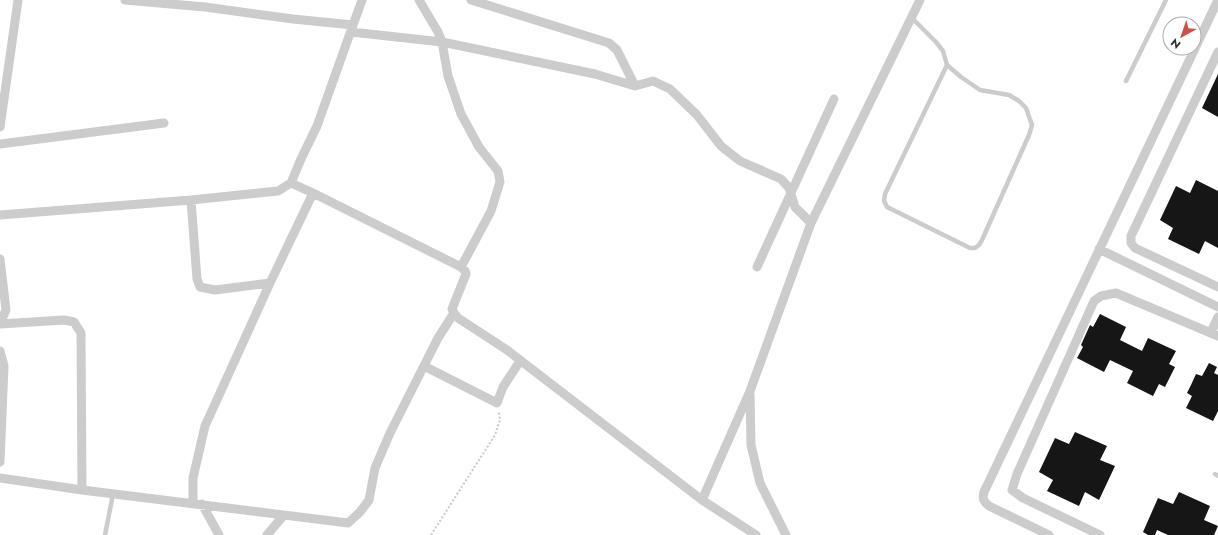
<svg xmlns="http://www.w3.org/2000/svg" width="1218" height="535" font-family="Jost,sans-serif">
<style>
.building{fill:#161616}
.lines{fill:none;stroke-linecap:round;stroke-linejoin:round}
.path{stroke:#c9c9c9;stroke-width:2;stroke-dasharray:2 2;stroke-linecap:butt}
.lane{stroke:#ccc;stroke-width:4.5}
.street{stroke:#ccc;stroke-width:9}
</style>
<rect width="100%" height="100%" fill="#fff"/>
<path class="building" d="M1218,74v43l-16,-9z
M1196,180l22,11v57l-13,-7 -6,13 -31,-15 5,-11 -13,-8 16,-34 14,7z
M1100,314l26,13 -6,13 22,11 6,-13 28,13 -7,13 6,3 -10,20 -6,-3 -6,12 -26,-13 6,-12 -23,-11 -6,12 -27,-14 6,-11 -2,-2 9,-20 3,2z
M1209,363l8,4 -3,6 4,2v36l-5,10 -27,-13 6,-12 -5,-3 4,-8 5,-11 6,2z
M1075,432l32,14 -7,14 15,6 -16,34 -14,-8 -6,14 -32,-15 6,-11 -14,-8 16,-34 14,6z
M1179,492l31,14 -6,14 14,6 -4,9h-46l-11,-5 -2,5h-7l-5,-3 15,-34 15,6z"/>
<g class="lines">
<path class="path" d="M431,535l64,-100 5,-15 -1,-8"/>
<path class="lane" d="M912,18l24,24 7,9 4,14 14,12 19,13 29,5 10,6 7,7 6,17 -3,10 -47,105 -3,5 -4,3h-5l-83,-41 -3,-6 1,-7 62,-129
M1126,81l40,-81
M1215,474l3,2
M105,535l8,-41"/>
<path class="street" d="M125,0l80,7 88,12 60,6 9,-25
M419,0l19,32 4,10 6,34 13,38 18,33 19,24 2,11 -9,29 -30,56
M471,0l138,43 8,7 18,36
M351,32l91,10 153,32 40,12 18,-5 17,8 27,26 24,31 19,15 41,18 8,9 6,19 16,16
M1218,52l-87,184v7l4,5 83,39
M0,127l18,-127
M0,144l164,-21
M291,183l22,10 148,74 4,4 1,3 -14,35 2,4 4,5 49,32 195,150 54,35
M191,200l6,79 3,8 15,3 55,-7
M0,215l191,-15 87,-9 13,-8 10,-24 16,-33 36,-101
M1099,249l119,58
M0,259l6,51 -6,13
M757,267l77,-168
M0,324l64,-4 10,2 7,11 1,157
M1211,332l7,-15
M0,351l4,15 -4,96
M424,366l73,37 6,-16 17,-26
M750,394l1,51 9,38 26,52
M0,478l82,12 266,33 12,-11 9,-12 6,-32 15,-35 48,-95 16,-25
M702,500l48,-109 61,-168 109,-223
M193,503v-25l12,-52 65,-143 43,-90
M202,504l17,31
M267,535l17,-20
M1049,535l-60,-29c-5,-4 -7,-7 -5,-14l234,-492
M1100,535l-77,-37 -11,-8 5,-16 77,-173 7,-5 15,-3 102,43"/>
</g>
<g transform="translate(1182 36) rotate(220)"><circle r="19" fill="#ffffff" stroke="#acacac"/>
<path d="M0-3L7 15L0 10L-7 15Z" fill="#d05047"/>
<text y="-6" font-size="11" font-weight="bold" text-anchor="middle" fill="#2f2f2f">N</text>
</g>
</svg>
